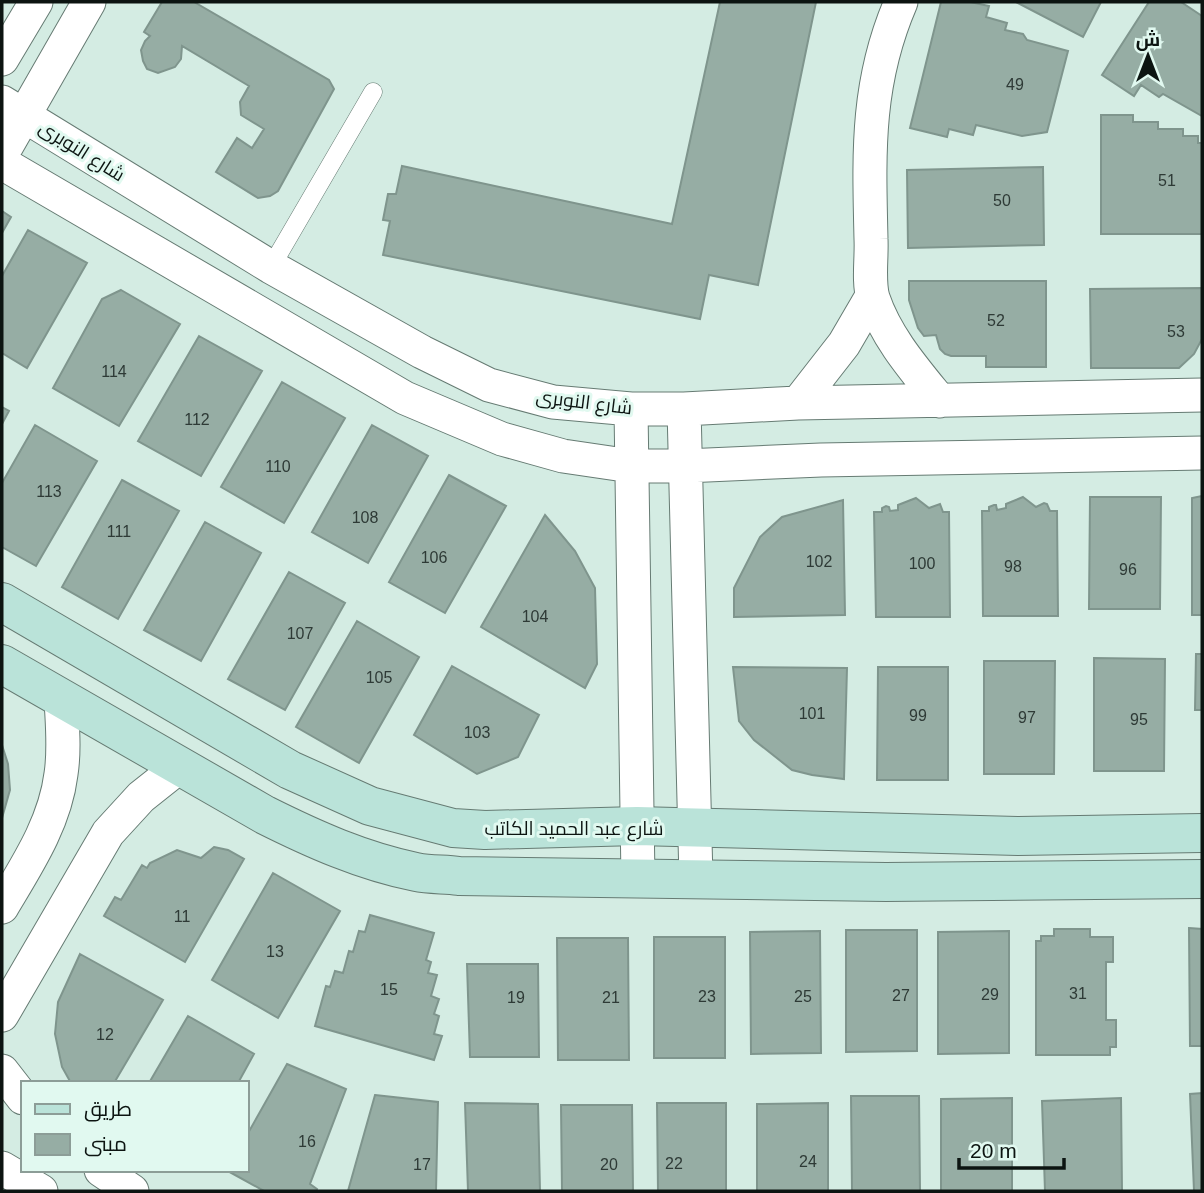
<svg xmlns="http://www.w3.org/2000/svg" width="1204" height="1193" font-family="Helvetica,Cairo,sans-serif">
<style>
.building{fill:#96ada4;stroke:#7f958d;stroke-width:2}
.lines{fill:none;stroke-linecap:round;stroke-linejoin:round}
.lane-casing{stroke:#667b73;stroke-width:19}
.street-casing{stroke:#667b73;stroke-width:35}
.secondary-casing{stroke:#667b73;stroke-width:40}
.lane{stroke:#fff;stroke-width:18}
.street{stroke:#fff;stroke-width:33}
.secondary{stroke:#bae3d9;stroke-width:38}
.labels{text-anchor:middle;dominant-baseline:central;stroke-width:6;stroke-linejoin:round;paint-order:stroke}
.number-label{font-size:16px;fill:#2e3a36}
.street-label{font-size:19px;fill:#0c1411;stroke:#e1f9f0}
</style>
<rect width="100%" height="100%" fill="#d4ece3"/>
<path class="building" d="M162,2h32l135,78 5,9 -56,102 -8,5 -12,2 -42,-26 21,-34 15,10 12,-19 -23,-14 -1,-13 9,-16 -67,-40 -1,13 -6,8 -17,6 -11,-4 -4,-8 -2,-11 4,-9 5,-5 -6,-4z
M720,2h96l-58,283 -49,-10 -9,44 -317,-64 7,-34 -7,-1 5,-26h8l6,-28 270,58z
M941,2h29l19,4 -3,11 21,6 -2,7 18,4 4,6 41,11 -21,81 -25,4 -46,-11 -3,10 -24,-6 -2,8 -37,-9z
M1016,2h85l-18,35z
M1149,2h32l21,14v100l-39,-22 -4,3 -18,-12 -7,11 -32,-21z
M1101,115h32v7h25v7h25v7h15v7h4v91h-101z
M1043,167l1,78 -136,3 -1,-78z
M2,211l9,6 -9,16z
M28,230l59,33 -60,105 -25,-15v-77z
M909,281h137v86h-60v-11h-35l-6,-2 -5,-5 -4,-14 -12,1 -6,-8 -9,-28z
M1202,288v51l-8,15 -15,14h-88l-1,-79z
M121,290l59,34 -61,102 -66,-38 49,-89z
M199,336l63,35 -61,105 -63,-35z
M282,382l63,36 -61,105 -63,-36z
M2,407l7,4 -7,13z
M35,425l62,36 -61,105 -34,-19v-64z
M372,425l56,31 -60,107 -56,-31z
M449,475l57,31 -61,107 -56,-31z
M122,480l57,31 -61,108 -56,-32z
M1202,496v119h-10v-117z
M1023,497l13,10 8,-4 3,1 3,7h7l1,105h-75l-1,-105h7v-4l5,-2h2l1,5 9,-2v-4z
M1090,497h71l-1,112h-71z
M916,498l13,10 11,-4 3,8h6l1,105h-74l-2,-105h8v-4l4,-2 3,1 1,4 8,-1v-5z
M843,500l2,115 -111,2v-29l26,-51 22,-20z
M545,515l30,36 20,37 2,76 -12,24 -104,-61z
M205,522l56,31 -60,108 -57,-31z
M289,572l56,31 -60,107 -57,-31z
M357,621l62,36 -60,106 -63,-36z
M1196,654h6v56h-7z
M1094,658l71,1 -1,112h-70z
M984,661h71l-1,113h-70z
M452,666l87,49 -21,42 -41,17 -63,-39z
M733,667l114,1 -3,111 -32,-4 -20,-5 -38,-30 -15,-19z
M878,667h70v113h-71z
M2,745l6,19 2,26 -8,28z
M214,847l14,3 16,9 -59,103 -81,-46 11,-19 6,3 21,-35 5,3 3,-5 27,-13 24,8z
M273,873l67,38 -62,107 -66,-38z
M370,915l64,18 -8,27 5,2 -3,11 9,2 -6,21 8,3 -5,15 5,2 -5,18 8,2 -8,24 -119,-34 11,-40 4,1 5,-16 8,2 6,-22 4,1 6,-21 6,1z
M1189,928l13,1v117h-12z
M1054,929h36v8h23v25h-7v58h10v27h-6v8h-74v-114h5v-5h13z
M846,930h71v121l-71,1z
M820,931l1,122 -70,1 -1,-122z
M1009,931v122l-71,1v-122z
M654,937h71v121h-71z
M557,938h71l1,122h-71z
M80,954l83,46 -49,83h-43l-9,-16 -7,-33 3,-32z
M467,964h71l1,93h-69z
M188,1016l66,38 -16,29h-89z
M287,1064l59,25 -36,95 7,5 -1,2h-52l-38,-21h21v-35z
M1202,1093v98h-8l-4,-97z
M375,1095l63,7 -2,89h-88z
M851,1096h68l1,95h-68z
M1012,1098v93h-71v-92z
M1121,1098l1,93h-77l-3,-90z
M465,1103l73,1 2,87h-72z
M657,1103h69v88h-68z
M828,1103v88h-71v-87z
M561,1105h71l1,86h-71z"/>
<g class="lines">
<g class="lane-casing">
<path id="lane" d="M271,267l102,-175"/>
</g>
<g class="street-casing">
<path id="street" d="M901,2c-35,81 -32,151 -30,237 1,18 -3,42 2,59 13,39 41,71 67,103
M2,59l34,-57
M2,102l269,165 151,85 67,33 64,17 78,7h53l114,-6 404,-8
M2,154l87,-152
M2,163l403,235 97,41 61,17 68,10h54l136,-6 381,-7
M798,403l46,-59 28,-48
M631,409l7,470
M684,409l12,470
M2,907c25,-42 53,-84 59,-133 4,-26 1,-51 0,-76
M2,1015l106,-182 33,-36 39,-31
M2,1071l21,27
M2,1168l39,23
M101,1170l31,21"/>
</g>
<g class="secondary-casing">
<path id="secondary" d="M2,602l288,168 80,36 83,22 32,2 152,-4 381,10 184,-3
M2,664l263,151c48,24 97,46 151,57 14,3 29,2 43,4l427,6 316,-3"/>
</g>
<use href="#lane" class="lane"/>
<use href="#street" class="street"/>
<use href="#secondary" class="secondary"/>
</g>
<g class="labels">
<g class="number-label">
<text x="1015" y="84">49</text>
<text x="1167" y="180">51</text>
<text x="1002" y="200">50</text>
<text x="996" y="320">52</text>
<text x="1176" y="331">53</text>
<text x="114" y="371">114</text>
<text x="197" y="419">112</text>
<text x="278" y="466">110</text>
<text x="49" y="491">113</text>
<text x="365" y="517">108</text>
<text x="119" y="531">111</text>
<text x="434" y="557">106</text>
<text x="819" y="561">102</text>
<text x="922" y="563">100</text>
<text x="1013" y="566">98</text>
<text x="1128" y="569">96</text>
<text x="535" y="616">104</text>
<text x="300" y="633">107</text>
<text x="379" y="677">105</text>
<text x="812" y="713">101</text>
<text x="918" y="715">99</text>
<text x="1027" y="717">97</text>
<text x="1139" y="719">95</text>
<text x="477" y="732">103</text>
<text x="182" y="916">11</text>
<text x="275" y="951">13</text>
<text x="389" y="989">15</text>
<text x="1078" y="993">31</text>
<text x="990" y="994">29</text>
<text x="901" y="995">27</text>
<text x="707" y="996">23</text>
<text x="803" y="996">25</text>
<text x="516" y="997">19</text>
<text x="611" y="997">21</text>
<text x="105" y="1034">12</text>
<text x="307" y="1141">16</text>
<text x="808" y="1161">24</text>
<text x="674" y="1163">22</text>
<text x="422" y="1164">17</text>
<text x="609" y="1164">20</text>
</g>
<g class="street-label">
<text transform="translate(82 151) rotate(32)">شارع النوبرى</text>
<text transform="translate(584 402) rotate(7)">شارع النوبرى</text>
<text x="574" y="828">شارع عبد الحميد الكاتب</text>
</g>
</g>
<rect width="1204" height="1193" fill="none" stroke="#0c1411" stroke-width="7"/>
<rect x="21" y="1081" width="228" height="91" fill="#e1f9f0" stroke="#8c9d97" stroke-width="2"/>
<rect x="35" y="1104" width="35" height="10" fill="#bae3d9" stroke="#8c9d97" stroke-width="2"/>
<text x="84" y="1116" font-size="21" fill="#0c1411">طريق</text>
<rect x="35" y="1134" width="35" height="21" fill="#96ada4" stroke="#8c9d97" stroke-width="2"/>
<text x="84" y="1151" font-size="21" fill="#0c1411">مبنى</text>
<g transform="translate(1148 56)" stroke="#e1f9f0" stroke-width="5" paint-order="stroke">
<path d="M0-5L12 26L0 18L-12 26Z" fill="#0c1411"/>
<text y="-10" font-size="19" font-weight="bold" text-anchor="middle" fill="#0c1411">ش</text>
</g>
<path d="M959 1158v10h105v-10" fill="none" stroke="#0c1411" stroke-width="3.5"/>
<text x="970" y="1158" font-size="21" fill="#0c1411" stroke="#e1f9f0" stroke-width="5" paint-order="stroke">20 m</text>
</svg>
